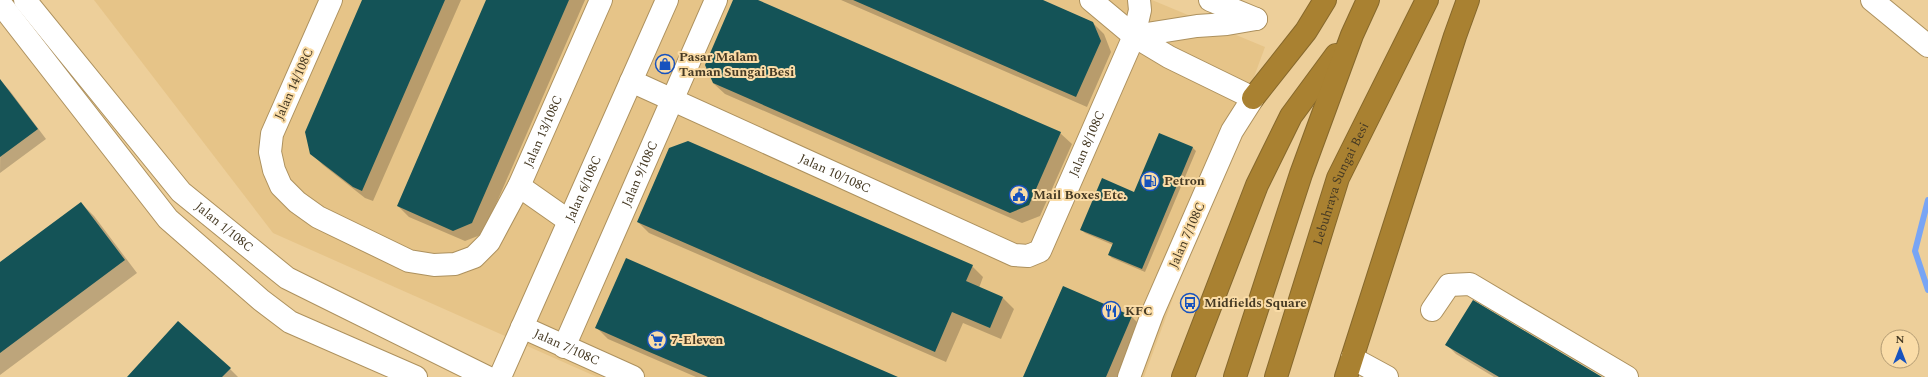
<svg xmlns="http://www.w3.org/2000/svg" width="1928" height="377" font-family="Spectral,serif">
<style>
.built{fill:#e6c488}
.shadow{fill:#0003}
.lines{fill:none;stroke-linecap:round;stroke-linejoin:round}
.stream{stroke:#78a5f5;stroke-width:6}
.building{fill:#145357}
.minor-casing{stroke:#ad915e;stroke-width:24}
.highway-casing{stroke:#86682c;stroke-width:24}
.minor{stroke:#fff;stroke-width:22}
.highway{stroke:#a98131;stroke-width:22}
.labels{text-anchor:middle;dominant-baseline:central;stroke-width:4;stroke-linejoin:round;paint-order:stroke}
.poi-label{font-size:13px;font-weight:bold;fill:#463a24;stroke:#fadca7;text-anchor:start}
.street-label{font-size:13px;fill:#463a24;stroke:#fadca7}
</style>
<rect width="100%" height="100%" fill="#edcf9a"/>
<path class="built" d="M94,0h1058l113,47 -121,330h-547l-324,-144z"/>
<path class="shadow" d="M364,0h97l-88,201 -8,-3 -42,-33 -12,-12z
M488,0h97l-102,234 -18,7 -56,-24 -11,-11z
M734,0h22l304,133 12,11 -32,72 -18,7 -297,-129 -12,-11z
M841,0h200l51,22 12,12 7,18 -24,55z
M1,81l9,10 36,48 -46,34z
M1160,134l33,14 3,3 -51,121 -33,-14 -3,-3 4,-10 -28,-12 -3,-3 53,-37z
M81,203l13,13 43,57 -137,102v-112z
M638,222l334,44 11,11 -4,11 24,10 11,11 -13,30 -38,-16 -17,39 -297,-129z
M1063,287l69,30 11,11 -21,49h-98z
M597,328l299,49h-200l-88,-38z
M1447,345l154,32h-107l-38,-23z
M230,369l8,8h-109z"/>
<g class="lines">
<path class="stream" d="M1928,200l-13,51 13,39"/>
</g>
<path class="building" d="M362,0h83l-83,191 -9,-4 -43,-33 -5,-22z
M486,0h83l-97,223 -19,8 -56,-25z
M733,0h25l303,132 -32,73 -19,8 -297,-130 -8,-18z
M853,0h190l50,22 8,19 -25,56z
M0,79l38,50 -38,28z
M1159,133l34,14 -51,122 -34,-14 5,-12 -33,-13 22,-52 32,14z
M688,141l285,124 -7,16 37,16 -13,31 -38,-16 -17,40 -298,-130 32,-74z
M81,202l44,58 -125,93v-91z
M626,258l180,79 92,40h-190l-61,-26 -52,-23z
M1063,286l69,30 -26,61h-83z
M1473,300l129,77h-103l-54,-32z
M178,321l53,47 -9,9h-95z"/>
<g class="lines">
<g class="minor-casing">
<g id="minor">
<path id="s1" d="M25,0l156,192 106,86 200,99"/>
<path id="s2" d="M331,0l-59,134 -2,18 4,18 7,16 16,16 21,15 91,44 25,4 21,-1 19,-7 15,-15 30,-56 82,-186"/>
<path d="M1091,0l43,36 35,21 84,41 -21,33 -79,181 -24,65"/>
<path d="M1210,0l46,19"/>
<path d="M1872,0l56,46"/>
<path d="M0,3l168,216 93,81 29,22 126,55"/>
<path d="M1134,36l63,-10 30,-2 29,-5"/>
<path id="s3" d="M631,81l383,174 14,1 12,-5 94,-215 6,-26 -1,-10"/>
<path d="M519,186l50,35"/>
<path d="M1432,310l17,-25 21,-1 157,93"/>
<path id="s4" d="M522,327l111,50"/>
<path id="s5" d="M564,347l152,-347"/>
<path d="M1352,358l35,19"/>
<path id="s6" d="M500,377l167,-377"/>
</g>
</g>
<g class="highway-casing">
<g id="highway">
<path d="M1253,98l53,-67 19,-31"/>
<path d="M1183,377l74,-192 34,-69 45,-61"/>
<path d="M1235,377l66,-203 51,-139 16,-35"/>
<path id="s7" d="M1276,377l62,-199 89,-178"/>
<path d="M1346,377l109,-341 13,-36"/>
</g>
</g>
<use href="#minor" class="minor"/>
<use href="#highway" class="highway"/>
</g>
<defs>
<g id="shop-ring" transform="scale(1)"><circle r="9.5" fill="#fadca7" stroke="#1752be" stroke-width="1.5"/><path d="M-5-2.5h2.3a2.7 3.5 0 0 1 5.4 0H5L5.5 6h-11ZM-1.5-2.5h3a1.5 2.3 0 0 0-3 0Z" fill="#1752be"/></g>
<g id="fuel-ring" transform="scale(1)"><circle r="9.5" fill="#fadca7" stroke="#1752be" stroke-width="1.5"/><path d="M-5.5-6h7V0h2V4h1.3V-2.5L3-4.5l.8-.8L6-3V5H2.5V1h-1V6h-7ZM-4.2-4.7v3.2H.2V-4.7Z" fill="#1752be"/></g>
<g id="civic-ring" transform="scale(1)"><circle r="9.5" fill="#fadca7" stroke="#1752be" stroke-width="1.5"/><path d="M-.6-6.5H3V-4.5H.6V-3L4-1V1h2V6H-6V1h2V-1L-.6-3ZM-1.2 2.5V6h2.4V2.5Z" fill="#1752be"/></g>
<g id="bus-ring" transform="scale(1)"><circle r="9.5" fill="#fadca7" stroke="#1752be" stroke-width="1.5"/><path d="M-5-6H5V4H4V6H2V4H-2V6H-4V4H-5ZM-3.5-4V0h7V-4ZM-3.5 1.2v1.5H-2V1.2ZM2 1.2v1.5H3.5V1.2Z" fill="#1752be"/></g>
<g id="restaurant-ring" transform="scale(1)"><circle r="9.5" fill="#fadca7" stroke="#1752be" stroke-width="1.5"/><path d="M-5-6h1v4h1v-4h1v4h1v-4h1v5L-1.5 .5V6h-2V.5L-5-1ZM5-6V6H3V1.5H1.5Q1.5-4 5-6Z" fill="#1752be"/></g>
<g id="supermarket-ring" transform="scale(1)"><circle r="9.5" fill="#fadca7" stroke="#1752be" stroke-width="1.5"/><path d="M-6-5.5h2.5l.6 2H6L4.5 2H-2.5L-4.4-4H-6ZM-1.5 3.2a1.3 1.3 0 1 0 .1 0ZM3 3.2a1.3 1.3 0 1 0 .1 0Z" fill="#1752be"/></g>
</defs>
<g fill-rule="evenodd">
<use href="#shop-ring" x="665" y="64"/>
<use href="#fuel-ring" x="1150" y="181"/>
<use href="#civic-ring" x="1019" y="195"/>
<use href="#bus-ring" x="1190" y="303"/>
<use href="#restaurant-ring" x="1111" y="311"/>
<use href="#supermarket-ring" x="657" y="340"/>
</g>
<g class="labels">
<g class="poi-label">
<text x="679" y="57">Pasar Malam<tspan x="679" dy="15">Taman Sungai Besi</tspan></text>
<text x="1164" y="181">Petron</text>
<text x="1033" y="195">Mail Boxes Etc.</text>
<text x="1204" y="303">Midfields Square</text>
<text x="1125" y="311">KFC</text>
<text x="671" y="340">7-Eleven</text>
</g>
<g class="street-label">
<text transform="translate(294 84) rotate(-66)">Jalan 14/108C</text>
<text stroke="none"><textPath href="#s2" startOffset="561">Jalan 13/108C</textPath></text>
<text stroke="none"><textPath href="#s3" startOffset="565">Jalan 8/108C</textPath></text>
<text stroke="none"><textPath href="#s5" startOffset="189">Jalan 9/108C</textPath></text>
<text stroke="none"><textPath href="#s3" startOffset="224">Jalan 10/108C</textPath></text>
<text stroke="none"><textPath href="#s7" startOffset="204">Lebuhraya Sungai Besi</textPath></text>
<text stroke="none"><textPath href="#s6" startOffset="206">Jalan 6/108C</textPath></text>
<text stroke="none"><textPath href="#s1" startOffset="303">Jalan 1/108C</textPath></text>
<text transform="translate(1187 235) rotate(-66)">Jalan 7/108C</text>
<text stroke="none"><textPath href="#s4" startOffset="49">Jalan 7/108C</textPath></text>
</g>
</g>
<g transform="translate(1900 349)"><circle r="19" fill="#fadca7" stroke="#b29b73"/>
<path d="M0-3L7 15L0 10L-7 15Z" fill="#1752be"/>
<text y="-6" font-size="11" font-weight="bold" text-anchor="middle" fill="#463a24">N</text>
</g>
</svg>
